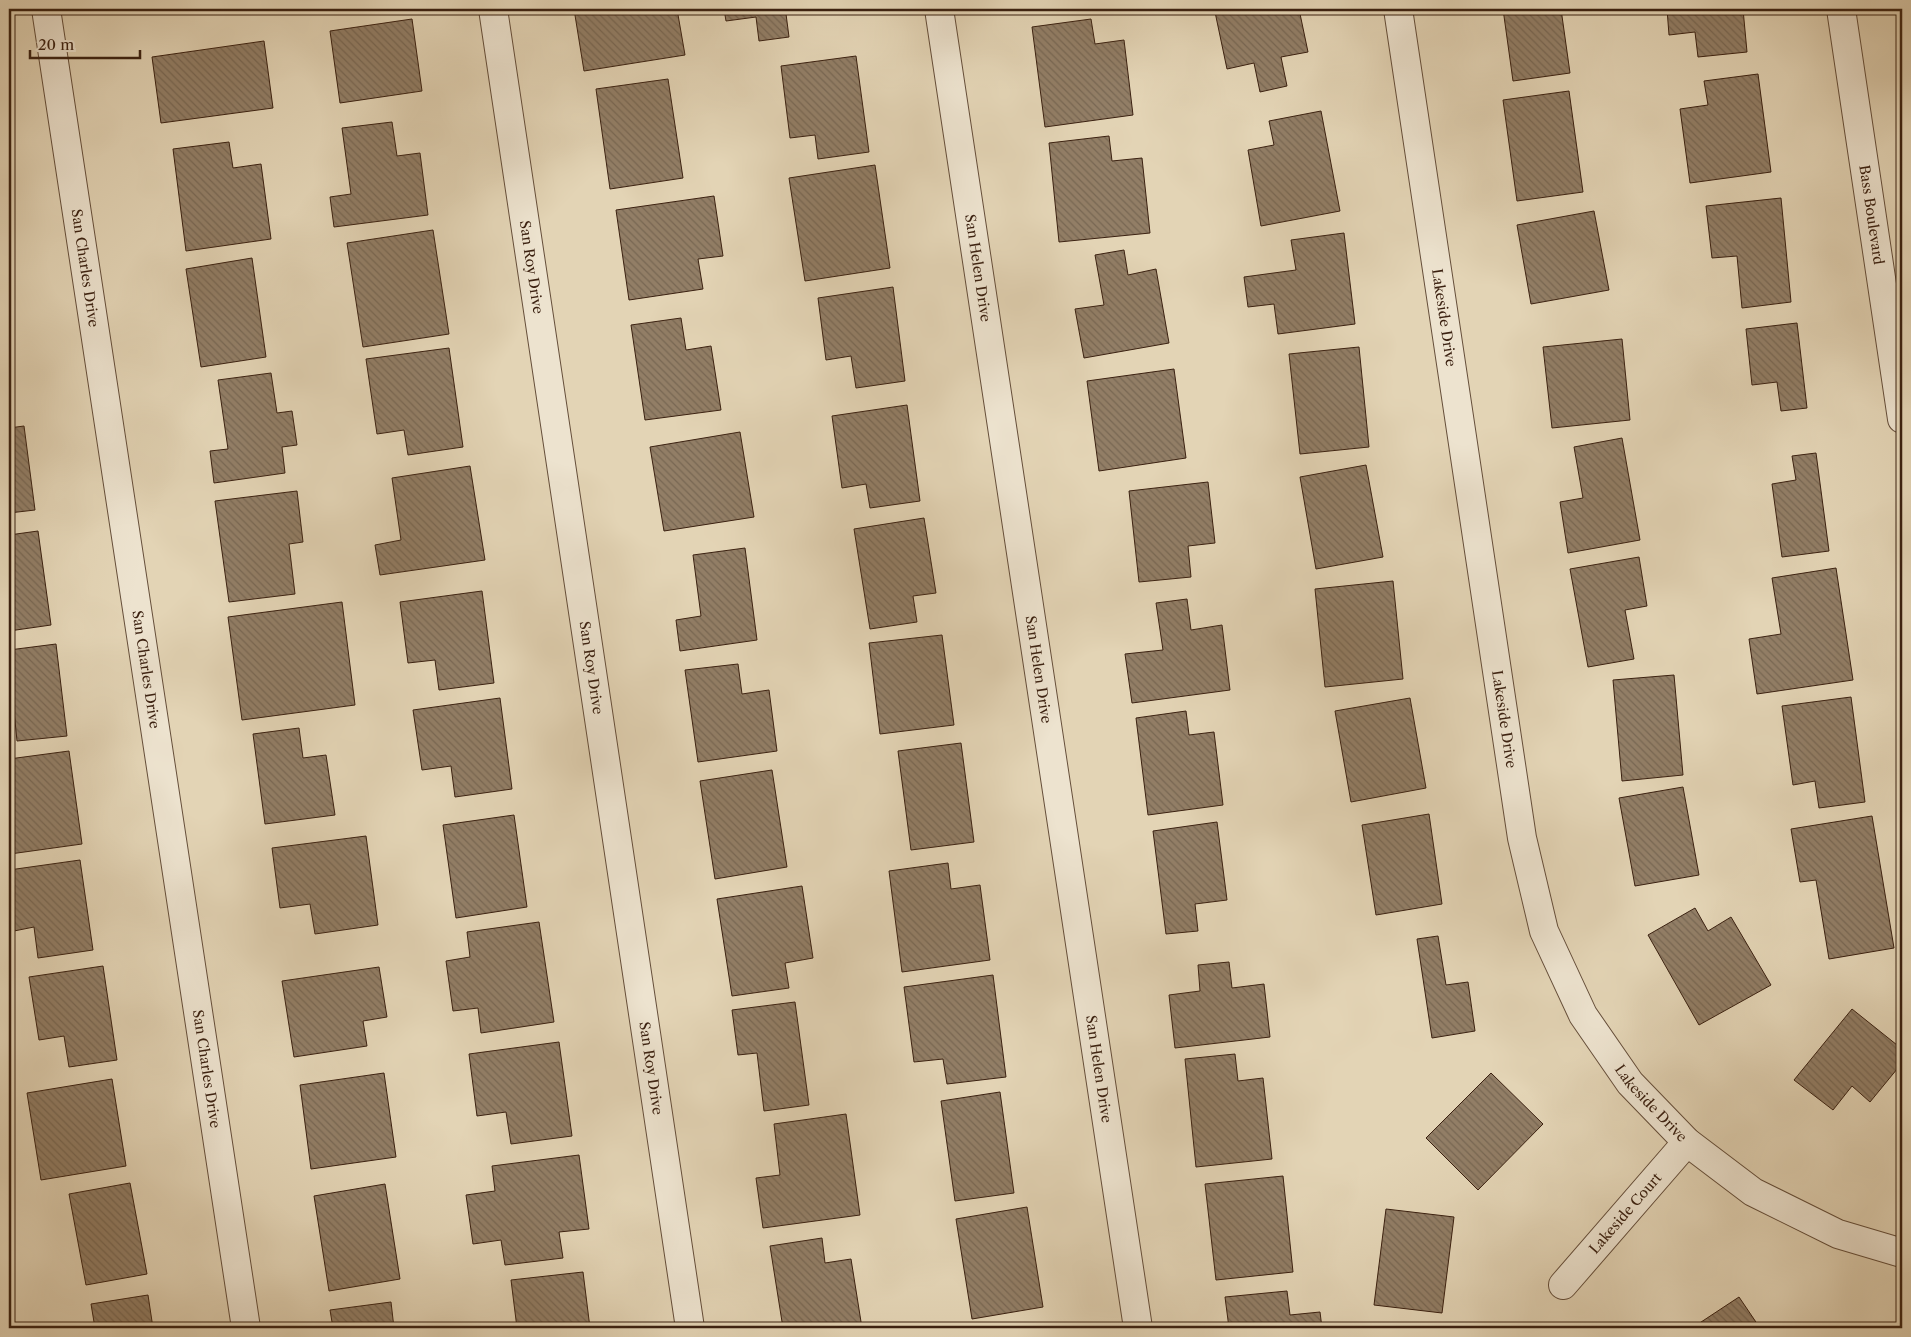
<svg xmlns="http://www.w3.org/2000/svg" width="1911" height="1337" font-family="'Libre Caslon Text',serif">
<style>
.building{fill:url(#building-back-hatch);stroke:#3b2111}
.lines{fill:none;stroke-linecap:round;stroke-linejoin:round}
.minor-casing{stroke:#654e3a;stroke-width:30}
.minor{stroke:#ede3cf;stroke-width:28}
.labels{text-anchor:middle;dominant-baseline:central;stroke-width:4.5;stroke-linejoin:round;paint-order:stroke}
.street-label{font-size:14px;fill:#3b2111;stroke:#ede3cf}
</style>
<defs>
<pattern id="building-back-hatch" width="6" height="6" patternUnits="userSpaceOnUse" patternTransform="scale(1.25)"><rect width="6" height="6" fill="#927e66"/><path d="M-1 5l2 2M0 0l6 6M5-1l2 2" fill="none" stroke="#786753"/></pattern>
</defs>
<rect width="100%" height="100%" fill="#e3d4b5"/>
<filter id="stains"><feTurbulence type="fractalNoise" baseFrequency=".004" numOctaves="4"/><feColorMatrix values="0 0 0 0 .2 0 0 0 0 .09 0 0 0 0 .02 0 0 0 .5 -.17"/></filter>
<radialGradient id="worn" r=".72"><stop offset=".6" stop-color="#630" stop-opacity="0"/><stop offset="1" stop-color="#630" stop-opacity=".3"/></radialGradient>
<path class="building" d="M574,9h103l8,46 -101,16z
M724,9h101l-39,5 3,23 -30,4 -3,-24 -30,4z
M1228,9h71l9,43 -27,5 6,29 -27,6 -6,-29 -27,6 -12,-57z
M1503,9h58l9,64 -57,8z
M1667,9h76l4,43 -49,5 -3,-25 -26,3z
M412,19l10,72 -82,12 -10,-72z
M1091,19l4,25 29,-4 9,75 -88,12 -13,-100z
M264,41l9,67 -112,15 -9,-66z
M856,56l13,96 -51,7 -3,-24 -25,3 -9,-72z
M1758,74l13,98 -81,11 -10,-74 28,-4 -4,-24z
M668,79l15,99 -73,11 -14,-100z
M1569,91l14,101 -66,9 -14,-101z
M1321,111l19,100 -79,15 -13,-76 26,-5 -5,-24z
M392,122l5,34 23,-3 8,62 -94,12 -4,-30 21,-3 -9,-66z
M1109,136l3,25 30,-3 8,75 -91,9 -10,-99z
M229,142l4,26 28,-4 10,75 -85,12 -13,-102z
M875,165l15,103 -85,13 -16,-103z
M714,196l9,60 -25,3 5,30 -74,11 -13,-90z
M1781,198l10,104 -49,6 -5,-52 -25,2 -6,-52z
M1594,211l15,79 -78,14 -14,-79z
M433,230l16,104 -86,13 -16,-104z
M1344,233l11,91 -77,10 -4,-30 -26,3 -4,-30 52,-7 -5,-30z
M1124,250l4,25 28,-6 13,74 -85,15 -9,-49 29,-4 -9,-50z
M252,258l14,99 -65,10 -15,-98z
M893,287l12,94 -49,7 -5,-32 -25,4 -8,-62z
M681,318l5,32 25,-4 10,64 -76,10 -14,-95z
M1797,323l10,85 -26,3 -4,-29 -25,3 -6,-56z
M1622,339l8,81 -78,8 -9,-81z
M1359,347l10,100 -69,7 -11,-100z
M449,348l14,99 -55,8 -4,-25 -27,4 -11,-75z
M9,352l4,29h-4z
M1174,369l12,89 -87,13 -12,-90z
M271,373l6,40 15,-2 5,34 -15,2 3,26 -71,10 -4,-32 18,-2 -10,-69z
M907,405l13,96 -50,7 -4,-24 -24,4 -10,-72z
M24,426l11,84 -26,3v-85z
M740,432l14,85 -90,14 -14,-84z
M1622,438l18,102 -72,13 -8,-51 23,-4 -9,-51z
M1816,453l13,98 -47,6 -10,-73 24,-4 -4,-24z
M1366,465l17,92 -67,12 -16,-92z
M470,466l15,94 -105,15 -5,-30 26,-5 -9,-62z
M1208,482l7,61 -27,3 3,31 -52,5 -10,-91z
M297,491l6,51 -14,2 6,50 -66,8 -14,-101z
M924,518l12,75 -23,3 4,26 -47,7 -16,-100z
M38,531l13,94 -42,6v-96z
M745,548l12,92 -77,11 -4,-31 25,-4 -8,-61z
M1639,557l8,49 -22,4 9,49 -46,8 -18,-98z
M1836,568l17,112 -96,14 -8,-55 32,-5 -9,-56z
M1393,581l10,98 -78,8 -10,-98z
M482,591l12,92 -55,7 -4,-30 -27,3 -8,-61z
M1187,599l4,31 31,-5 8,65 -98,13 -7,-49 38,-4 -7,-47z
M342,602l13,103 -113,15 -14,-103z
M942,635l12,90 -74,9 -11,-91z
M56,644l11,92 -50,5 -3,-30h-5v-61z
M738,664l4,30 27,-4 8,61 -79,11 -13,-92z
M1674,675l9,100 -61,6 -9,-101z
M1851,697l14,105 -46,6 -4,-27 -22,4 -11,-79z
M500,698l12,91 -57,8 -4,-31 -29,4 -9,-60z
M1410,698l16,90 -75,14 -16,-91z
M1186,711l3,24 25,-3 9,73 -75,10 -12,-97z
M299,728l4,30 23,-3 9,60 -70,9 -12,-90z
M961,743l13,99 -63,8 -13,-99z
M69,751l13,93 -72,10 -1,-95z
M772,770l15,97 -72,12 -15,-98z
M1683,787l16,88 -64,11 -16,-88z
M1429,814l13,90 -66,11 -14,-90z
M514,815l13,92 -71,11 -13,-93z
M1872,816l22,132 -65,11 -13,-79 -16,2 -9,-53z
M1217,822l10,78 -32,4 3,27 -32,3 -13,-103z
M366,836l12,89 -63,9 -5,-30 -30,4 -8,-60z
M80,860l13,90 -55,8 -4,-31 -25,5v-62z
M948,863l3,26 29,-4 10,75 -88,12 -13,-101z
M802,886l11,72 -28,5 4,25 -57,8 -15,-97z
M1695,908l13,23 23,-14 40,68 -72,40 -51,-90z
M539,922l15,100 -73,11 -3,-25 -25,3 -7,-50 24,-4 -3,-25z
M1438,936l8,49 22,-3 7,49 -43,7 -15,-99z
M1229,962l3,26 32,-4 6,53 -95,11 -6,-53 31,-4 -2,-26z
M103,966l14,94 -48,7 -5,-31 -25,4 -10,-63z
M379,967l8,50 -24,4 4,25 -73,11 -12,-76z
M993,975l13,102 -59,7 -4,-25 -29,3 -10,-75z
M795,1002l14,103 -45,6 -7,-58 -19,2 -6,-45z
M1852,1009l50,40v14l-32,39 -18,-16 -19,24 -39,-30z
M559,1042l13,94 -61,8 -5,-32 -29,4 -8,-62z
M1235,1054l3,27 25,-3 9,81 -76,8 -11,-108z
M384,1073l12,84 -85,12 -11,-84z
M1491,1073l52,51 -65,66 -52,-52z
M112,1079l14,87 -85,14 -14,-87z
M1000,1092l14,101 -59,8 -14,-100z
M846,1114l14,101 -97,13 -7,-50 24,-3 -6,-51z
M579,1155l10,74 -30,3 4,26 -58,7 -4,-25 -28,4 -7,-49 29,-4 -3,-25z
M1283,1176l10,96 -77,8 -11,-96z
M130,1183l17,91 -61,11 -17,-91z
M385,1184l15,95 -71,12 -15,-95z
M1027,1207l16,100 -71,12 -16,-100z
M1386,1209l68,8 -12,96 -68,-8z
M822,1238l3,25 26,-4 11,69h-79l-13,-82z
M583,1272l7,56h-73l-6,-48z
M1287,1291l3,24 30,-3 2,16h-93l-4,-31z
M148,1295l5,33h-58l-4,-24z
M1739,1297l21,31h-68z
M391,1302l3,26h-61l-3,-18z"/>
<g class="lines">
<g class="minor-casing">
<g id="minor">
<path id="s1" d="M46,9l200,1319"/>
<path id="s2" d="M493,9l197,1319"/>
<path id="s3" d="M939,9l199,1319"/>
<path id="s4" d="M1398,9l124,829 22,93 39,84 47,68 57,59 66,50 85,42 64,19"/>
<path id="s5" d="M1841,9l61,410"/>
<path id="s6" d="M1563,1285l124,-143"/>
</g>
</g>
<use href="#minor" class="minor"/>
</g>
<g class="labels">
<g class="street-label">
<text stroke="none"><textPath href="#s5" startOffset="208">Bass Boulevard</textPath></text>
<text stroke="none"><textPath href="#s1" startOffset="262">San Charles Drive</textPath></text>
<text stroke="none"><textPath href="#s2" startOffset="261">San Roy Drive</textPath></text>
<text stroke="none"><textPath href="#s3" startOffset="262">San Helen Drive</textPath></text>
<text stroke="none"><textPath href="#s4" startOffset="312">Lakeside Drive</textPath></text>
<text stroke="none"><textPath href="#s1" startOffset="668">San Charles Drive</textPath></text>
<text stroke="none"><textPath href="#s2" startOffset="666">San Roy Drive</textPath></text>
<text stroke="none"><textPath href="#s3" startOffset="668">San Helen Drive</textPath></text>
<text stroke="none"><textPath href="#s4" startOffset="718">Lakeside Drive</textPath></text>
<text stroke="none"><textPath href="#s1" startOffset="1072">San Charles Drive</textPath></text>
<text stroke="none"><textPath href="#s2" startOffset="1071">San Roy Drive</textPath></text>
<text stroke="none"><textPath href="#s3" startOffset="1072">San Helen Drive</textPath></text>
<text stroke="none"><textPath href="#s4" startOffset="1138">Lakeside Drive</textPath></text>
<text stroke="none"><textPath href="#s6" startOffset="95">Lakeside Court</textPath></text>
</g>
</g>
<rect width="1911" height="1337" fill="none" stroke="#e3d4b5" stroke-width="30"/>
<rect x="10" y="10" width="1891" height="1317" fill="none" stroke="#3b2111" stroke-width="2.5"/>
<rect x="15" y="15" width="1881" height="1307" fill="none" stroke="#3b2111"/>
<path d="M30 50v8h110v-8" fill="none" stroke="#3b2111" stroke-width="2.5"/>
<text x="38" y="50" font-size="15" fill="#3b2111" stroke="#ede3cf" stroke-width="4" paint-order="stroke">20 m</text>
<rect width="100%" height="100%" filter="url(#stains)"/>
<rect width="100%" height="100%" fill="url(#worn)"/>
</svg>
